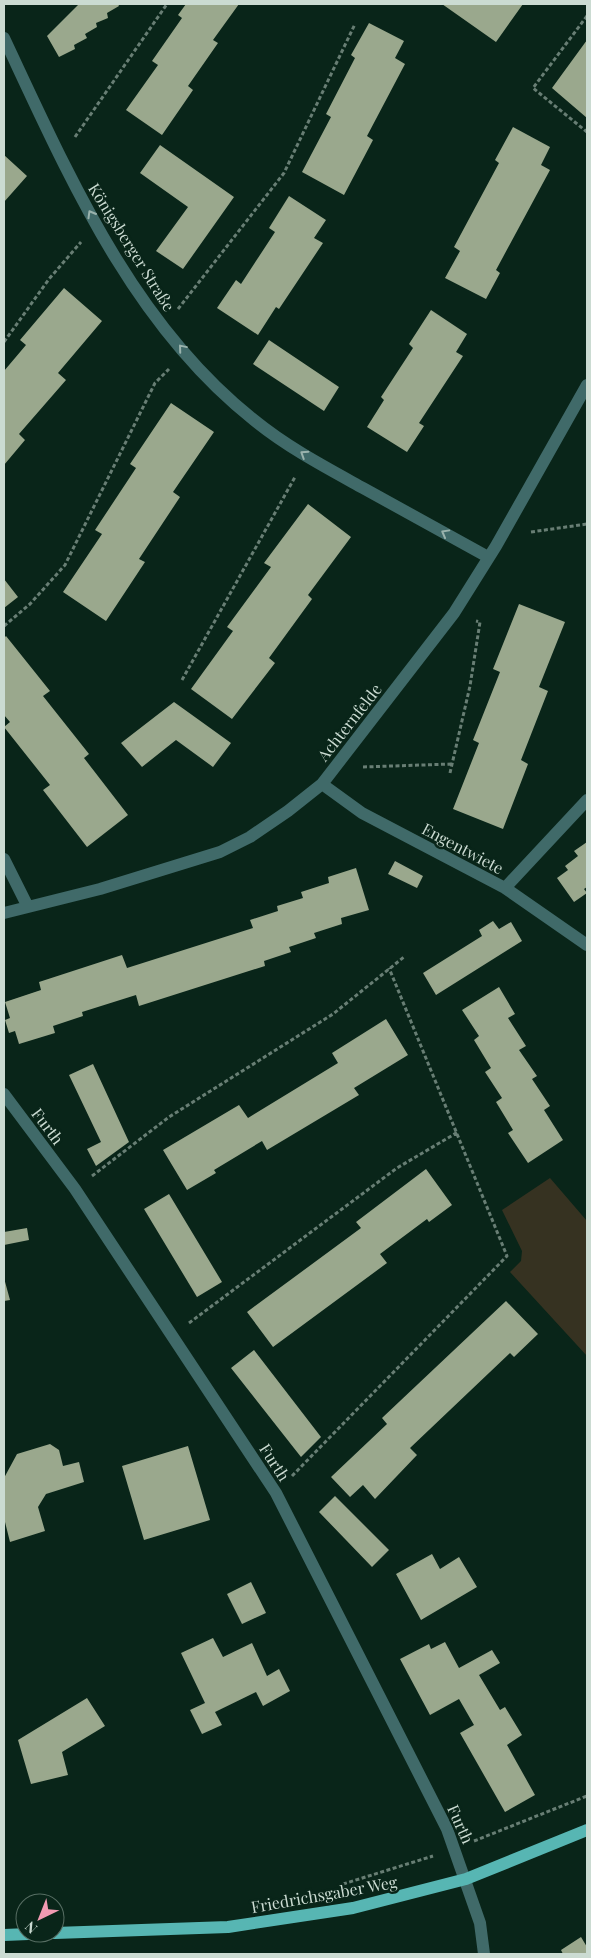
<svg xmlns="http://www.w3.org/2000/svg" width="591" height="1958" font-family="'Playfair Display',serif">
<style>
.green{fill:#363221}
.building{fill:#9aa88d}
.lines{fill:none;stroke-linecap:round;stroke-linejoin:round}
.path{stroke:#687e74;stroke-width:3;stroke-dasharray:4 2.5;stroke-linecap:butt}
.minor{stroke:#406a69;stroke-width:12}
.major{stroke:#57b6b3;stroke-width:12}
.oneway{stroke:#9ab3ad}
.labels{text-anchor:middle;dominant-baseline:central;stroke-width:5;stroke-linejoin:round;paint-order:stroke}
.street-label{font-size:16px;fill:#cbdbd2;stroke:#092519}
</style>
<rect width="100%" height="100%" fill="#092519"/>
<path class="green" d="M550,1178l37,43v135l-77,-84 11,-11 1,-10 -20,-41z"/>
<path class="building" d="M79,4h39l1,2 -12,7 1,5 -12,5 1,4 -12,7 2,4 -13,7 1,4 -16,8 -12,-21z
M186,4h53l-26,36 5,3 -30,43 5,4 -31,45 -36,-25 32,-45 -6,-4 30,-43 -4,-3z
M442,4h81l-27,38z
M369,23l35,18 -9,17 10,6 -38,72 6,4 -29,55 -42,-23 29,-55 -5,-3 29,-56 -4,-3z
M587,40v78l-35,-30z
M513,127l37,20 -9,18 9,5 -54,100 4,3 -14,26 -41,-21 15,-27 -6,-4 45,-84 -4,-3z
M160,145l74,52 -51,72 -27,-18 32,-44 -48,-34z
M4,155l23,21 -23,26z
M289,196l37,24 -12,18 9,5 -44,66 -3,-2 -18,28 -41,-27 19,-28 5,4 34,-52 -6,-4z
M64,288l38,33 -44,52 8,7 -47,54 6,6 -21,25v-94l22,-26 -6,-5z
M431,310l36,24 -11,18 7,4 -44,67 5,3 -17,26 -40,-25 17,-27 -3,-3 32,-49 -4,-4z
M269,340l70,47 -15,24 -71,-47z
M171,403l43,29 -41,60 7,5 -41,62 6,3 -39,59 -43,-29 39,-58 -7,-4 41,-62 -6,-4z
M308,504l43,33 -43,58 4,4 -43,59 6,5 -43,56 -41,-30 42,-58 -6,-4 44,-60 -7,-4z
M4,579l14,18 -14,11z
M519,604l46,18 -26,65 9,4 -27,69 7,4 -25,65 -50,-20 26,-66 -6,-3 27,-68 -7,-3z
M6,636l44,55 -7,5 46,58 -5,4 44,57 -41,32 -44,-57 7,-5 -46,-58 6,-5 -6,-7v-77z
M174,702l57,41 -18,24 -37,-27 -34,27 -21,-24z
M587,842v45l-3,2 3,4 -13,9 -17,-24 11,-8 -3,-4 13,-10 -4,-5z
M395,861l28,15 -6,12 -29,-14z
M356,868l13,42 -28,8 1,6 -28,9 2,5 -27,9 2,5 -27,9 1,5 -126,40 -3,-11 -54,17 1,4 -30,10 2,7 -36,11 -4,-13 -6,2 -4,-13 5,-2 -5,-16 36,-12 -2,-8 83,-27 5,13 126,-40 -3,-8 28,-9 -1,-5 26,-8 -2,-6 28,-9 -1,-6z
M493,921l6,8 12,-7 11,19 -86,54 -13,-22 59,-37 -3,-6z
M499,987l16,27 -7,4 18,28 -7,4 18,26 -5,3 18,27 -6,4 19,30 -35,23 -20,-30 5,-3 -17,-28 6,-4 -17,-26 6,-4 -17,-28 5,-4 -17,-26z
M386,1019l22,36 -54,33 5,7 -92,55 -5,-9 -48,29 2,3 -29,17 -24,-40 76,-45 9,13 90,-55 -6,-10z
M93,1064l36,78 -33,24 -9,-17 14,-7 -32,-67z
M426,1169l26,36 -23,17 -2,-3 -47,35 7,9 -114,84 -26,-35 114,-84 -5,-6z
M169,1194l53,88 -25,15 -53,-88z
M27,1228l2,12 -25,5v-13z
M4,1278l6,22 -6,1z
M506,1301l32,33 -24,23 -4,-4 -100,95 7,7 -42,44 -12,-14 -13,12 -19,-20 56,-53 -5,-6z
M254,1350l67,87 -20,20 -70,-89z
M50,1444l9,6 4,16 16,-4 5,20 -38,12 -8,13 7,24 -35,11 -6,-24v-40l13,-24z
M188,1446l22,74 -66,20 -22,-74z
M335,1496l54,54 -17,17 -53,-55z
M432,1554l8,15 19,-12 18,30 -56,33 -25,-46z
M251,1582l15,31 -24,11 -15,-30z
M213,1638l10,19 29,-14 15,33 12,-7 11,22 -27,15 -7,-14 -41,20 7,13 -20,9 -12,-24 15,-7 -24,-50z
M445,1642l14,26 33,-18 8,13 -21,12 21,35 5,-3 17,28 -15,10 28,50 -30,17 -45,-79 14,-8 -15,-26 -29,16 -30,-56 29,-15 2,5z
M87,1698l18,28 -43,26 6,23 -37,9 -13,-44z
M581,1937l6,10v7h-24l-2,-4z"/>
<g class="lines">
<path class="path" d="M587,16l-54,72 54,44
M75,137l92,-133
M178,309l106,-136 71,-149
M4,342l45,-63 32,-37
M531,532l56,-8
M4,626l26,-22 35,-39 90,-182 14,-14
M182,680l113,-203
M363,767l89,-3
M450,773l20,-87 10,-64 -4,-1
M92,1176l77,-59 164,-103 71,-57
M189,1323l208,-155 61,-36
M292,1476l215,-220 -118,-288
M474,1841l113,-45
M343,1884l90,-28"/>
<path class="minor" d="M4,38c64,136 128,286 250,382 33,27 71,47 109,68 41,23 83,46 125,69
M322,784l40,29 143,75 82,57
M4,859l24,48
M505,888l82,-88
M4,913l96,-24 120,-37 30,-15 38,-26 34,-27 132,-171 42,-67 91,-161
M4,1094l71,95 201,304 171,336 33,94 4,31"/>
<path class="major" d="M55,1933l173,-6 125,-19 113,-29 121,-49
M4,1935l49,-2"/>
</g>
<defs><path id="oneway-chevron" d="M-2-3.5L2.5 0L-2 3.5" fill="none" stroke-width="1.6" stroke-linecap="round" stroke-linejoin="round" transform="scale(1.25)"/></defs>
<g class="oneway">
<use href="#oneway-chevron" transform="translate(91 214) rotate(-120)"/>
<use href="#oneway-chevron" transform="translate(182 348) rotate(-130)"/>
<use href="#oneway-chevron" transform="translate(304 454) rotate(-147)"/>
<use href="#oneway-chevron" transform="translate(445 533) rotate(-151)"/>
</g>
<g class="labels">
<g class="street-label">
<text transform="translate(132 247) rotate(58)">Königsberger Straße</text>
<text transform="translate(349 722) rotate(-52)">Achternfelde</text>
<text transform="translate(463 848) rotate(28)">Engentwiete</text>
<text transform="translate(48 1126) rotate(53)">Furth</text>
<text transform="translate(275 1462) rotate(57)">Furth</text>
<text transform="translate(461 1824) rotate(66)">Furth</text>
<text transform="translate(324 1894) rotate(-10)">Friedrichsgaber Weg</text>
</g>
</g>
<rect width="591" height="1958" fill="none" stroke="#cbdbd2" stroke-width="10"/>
<g transform="translate(40 1918) rotate(223)"><circle r="24" fill="#092519" stroke="#576e63"/>
<path d="M0-4L9 19L0 12L-9 19Z" fill="#f19ab2"/>
<text y="-8" font-size="14" font-weight="bold" text-anchor="middle" fill="#cbdbd2">N</text>
</g>
</svg>
